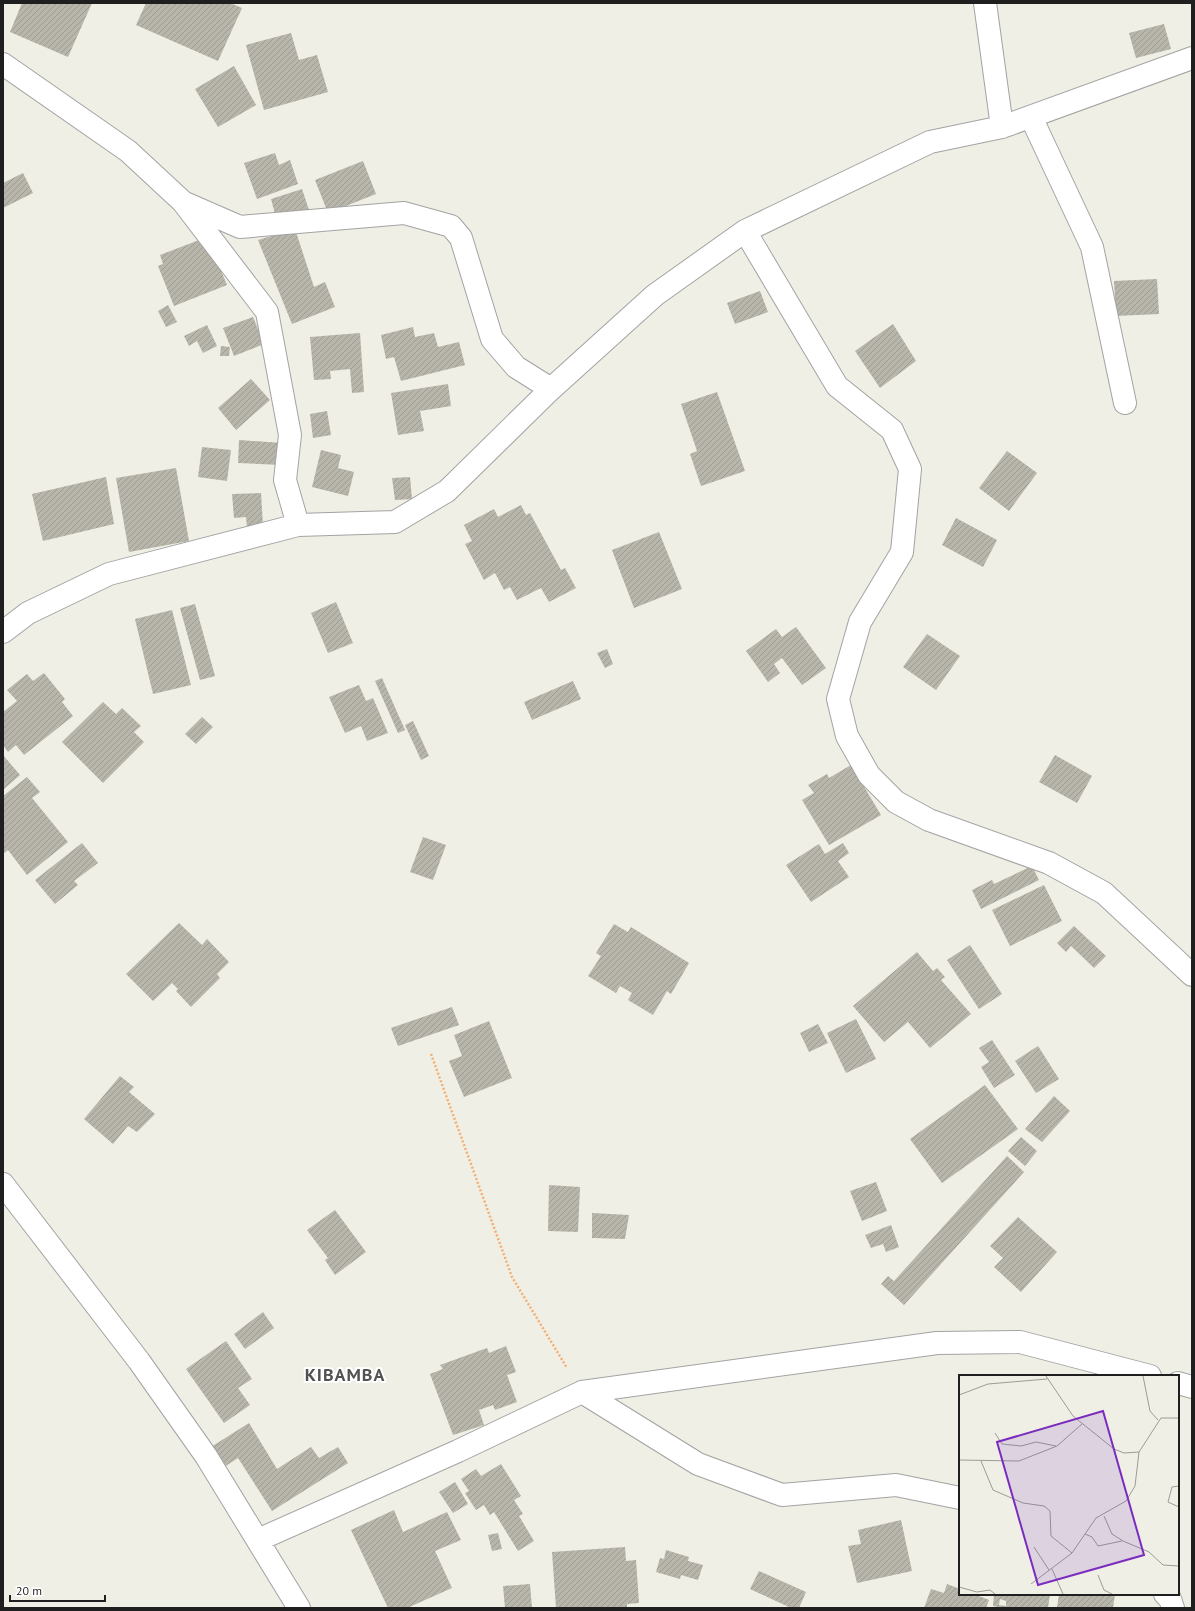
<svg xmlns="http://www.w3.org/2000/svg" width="1195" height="1611" font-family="'PT Sans',sans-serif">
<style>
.building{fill:url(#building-hatch);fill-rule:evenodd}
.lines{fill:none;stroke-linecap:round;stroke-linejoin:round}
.street-casing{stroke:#a3a3a3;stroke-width:24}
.path{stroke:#f4af72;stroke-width:2.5;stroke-dasharray:2 2;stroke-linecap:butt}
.street{stroke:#fff;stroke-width:22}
.labels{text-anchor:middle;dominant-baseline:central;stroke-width:4;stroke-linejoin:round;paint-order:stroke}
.district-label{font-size:18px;font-weight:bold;letter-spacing:1px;fill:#525252;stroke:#fff}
.inset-road{fill:none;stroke:#9c9c96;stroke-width:1}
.view{fill:#7b2cbf;fill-opacity:0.15;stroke:#7b2cbf;stroke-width:2}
.inset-edge{fill:none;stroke:#1f1f1f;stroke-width:2}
</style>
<defs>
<pattern id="building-hatch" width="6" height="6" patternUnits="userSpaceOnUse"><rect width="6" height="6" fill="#b8b5ab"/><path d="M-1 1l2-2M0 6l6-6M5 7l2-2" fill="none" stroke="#9e9b93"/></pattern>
</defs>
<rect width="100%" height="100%" fill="#efefe5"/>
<path class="building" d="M22,3h70l-24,54 -58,-25z
M146,3h84l12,5 -24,53 -82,-36z
M1164,24l7,25 -35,9 -7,-25z
M291,33l8,27 18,-5 11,37 -64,18 -18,-65z
M234,66l22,39 -38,22 -23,-38z
M275,153l4,12 11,-5 8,24 -41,15 -13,-36z
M363,161l13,33 -48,19 -13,-33z
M23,173l10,20 -30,15v-25z
M302,189l7,21 -32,11 -6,-22z
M295,229l19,58 11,-5 10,25 -43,17 -34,-84z
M207,237l20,48 -53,21 -16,-40 5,-2 -3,-9z
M1157,279l2,35 -43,2 -2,-35z
M760,291l8,21 -33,12 -8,-21z
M168,305l9,17 -11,5 -8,-16z
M253,317l11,27 -30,12 -11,-28z
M893,324l23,37 -36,27 -25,-37z
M207,325l10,21 -14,7 -6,-12 -8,5 -5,-10z
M413,327l2,10 19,-4 4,14 21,-5 6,23 -64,16 -7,-24 -8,2 -5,-24z
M360,333l4,59 -12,1 -2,-24 -20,2 1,8 -17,1 -4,-43z
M221,346l9,1 -1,9h-9z
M251,379l19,21 -34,30 -18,-22z
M448,384l3,22 -31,5 4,20 -26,4 -7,-42z
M717,392l28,79 -44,15 -11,-32 7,-3 -16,-47z
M327,411l4,24 -18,3 -3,-24z
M239,440l44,3 -1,22 -44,-2z
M202,447l29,3 -4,31 -29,-4z
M321,450l20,5 -3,13 16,4 -6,24 -36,-9z
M1007,451l30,22 -28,38 -30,-23z
M176,468l13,73 -60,11 -13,-74z
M106,477l8,47 -71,17 -11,-47z
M410,477l2,22 -17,1 -3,-22z
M261,493l2,33 -16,1 -1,-10 -12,1 -2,-24z
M521,505l5,10 4,-2 31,57 4,-2 11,20 -27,14 -8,-14 -24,12 -7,-13 -6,3 -9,-17 -11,7 -19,-36 7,-3 -8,-16 30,-16 4,8z
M956,518l41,22 -14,27 -41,-22z
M659,532l23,57 -48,19 -22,-58z
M336,602l17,41 -25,10 -17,-40z
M195,604l20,72 -15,4 -20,-72z
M172,610l19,75 -38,9 -18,-75z
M796,627l30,41 -24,17 -20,-27 -8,6 6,9 -12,9 -22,-31 30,-22 6,8z
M927,634l33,22 -24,34 -33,-23z
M607,649l6,15 -8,4 -8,-15z
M44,673l21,26 -3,3 11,14 -49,39 -8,-10 -8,7 -5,-7v-33l14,-11 -10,-11 20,-16 6,7z
M382,678l23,52 -7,3 -23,-52z
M573,681l8,18 -49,21 -8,-18z
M359,685l7,16 7,-3 15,35 -21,8 -6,-15 -16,7 -16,-36z
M103,702l13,12 6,-6 19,18 -7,6 10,10 -41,41 -41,-41z
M202,717l11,10 -17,17 -11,-10z
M413,721l16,35 -8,4 -16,-35z
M3,755l17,20 -17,15z
M1055,755l37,21 -15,27 -38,-21z
M851,765l30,50 -52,30 -27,-45 12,-7 -6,-8 19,-11 2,4z
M27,777l13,15 -8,6 36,44 -41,33 -19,-25 -5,4v-58z
M423,837l23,8 -13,35 -23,-8z
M82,843l16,20 -24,18 4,4 -23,19 -20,-24z
M843,843l6,10 -11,8 11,16 -38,25 -25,-37 33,-21 6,10z
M1032,866l7,14 -58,29 -9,-19 20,-10 2,4z
M1044,885l18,36 -52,25 -18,-36z
M179,923l23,22 5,-6 22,23 -12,12 3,4 -29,29 -15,-16 2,-2 -6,-6 -19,18 -27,-27z
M614,924l14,8 3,-5 58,36 -18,31 -4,-3 -14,24 -25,-15 4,-7 -12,-7 -4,7 -28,-17 13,-20 -5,-3z
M1074,926l32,30 -12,12 -23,-22 -5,6 -9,-9z
M970,945l32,49 -23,15 -32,-49z
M917,952l16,19 4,-3 8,9 -4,3 30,34 -41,34 -22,-26 -24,20 -31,-36z
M452,1007l7,18 -61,21 -7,-18z
M856,1019l20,40 -30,14 -19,-40z
M489,1021l23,57 -48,19 -15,-36 13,-5 -8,-21z
M818,1024l10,19 -19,9 -9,-19z
M992,1040l23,35 -21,13 -13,-21 8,-5 -10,-14z
M1038,1046l21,33 -23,14 -21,-32z
M120,1076l14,11 -5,5 26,22 -18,18 -9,-6 -15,18 -29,-25z
M985,1085l33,44 -76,54 -32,-44z
M1054,1096l16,15 -28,31 -17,-13z
M1021,1137l16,14 -12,15 -17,-15z
M1007,1156l17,16 -120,133 -23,-21 7,-8 6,5z
M876,1182l11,29 -25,10 -12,-30z
M549,1185l31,2 -2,45 -30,-1z
M335,1210l31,42 -31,23 -10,-15 3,-2 -21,-28z
M592,1213l37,2 -4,24 -33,-1z
M1018,1217l39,35 -36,40 -27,-25 9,-9 -13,-12z
M891,1225l8,22 -13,5 -3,-8 -12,4 -6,-13z
M263,1312l11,16 -29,21 -11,-15z
M226,1341l26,38 -14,9 12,17 -26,18 -38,-54z
M506,1346l10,26 -9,3 10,27 -22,8 -2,-5 -14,5 5,15 -31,10 -23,-61 13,-5 -3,-4 47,-17 2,5z
M249,1423l28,46 34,-22 8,11 19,-11 10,16 -76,48 -34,-53 -14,9 -13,-20z
M501,1464l20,32 -7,4 9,14 -4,2 15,25 -16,10 -24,-39 -4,3 -6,-10 -8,5 -11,-17 4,-2 -8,-12 15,-10 5,7z
M455,1482l13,22 -15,9 -14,-21z
M394,1510l9,22 44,-20 14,28 -26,11 17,37 -45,20h-19l-37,-78z
M901,1520l11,51 -55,12 -9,-37 13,-2 -3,-14z
M498,1533l4,16 -10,2 -4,-16z
M625,1547l1,14 10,-1 3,43 -12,1v4h-71l-4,-56z
M666,1550l23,7 -1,4 15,4 -5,15 -17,-5 -1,4 -24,-7 4,-14 4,1z
M759,1571l47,21 -7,16h-8l-41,-19z
M530,1584l2,24h-27l-2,-22z
M947,1584l13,5v5h14l15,6 -3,8h-62l7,-19 13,4z
M994,1594h56l-2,14h-46l-9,-2zM1000,1599l6,2v5l-7,-1z
M1059,1594h56l-2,14h-56z"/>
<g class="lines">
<g class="street-casing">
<path id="street" d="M985,3l17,124
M3,64l125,87 55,51 84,110 23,123 -5,45 13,45
M1031,117l61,130 33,156
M185,203l55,24 164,-14 47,13 10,12 31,101 24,28 35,22
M745,231l92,155 55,44 18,39 -8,83 -42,70 -22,77 9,37 22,39 27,27 33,18 120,43 55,30 88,82
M3,632l25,-19 81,-39 189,-49 97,-3 52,-31 104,-102 104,-94 90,-64 185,-89 72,-15 190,-69
M3,1184l136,177 67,95 93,152
M1178,1383l14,4
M582,1392l116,72 84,31 114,-10 64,13
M258,1540l200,-89 124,-59 355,-49 83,-1 130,34
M1165,1594l5,5 3,9"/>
</g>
<path class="path" d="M431,1054l81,223 55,91"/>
<use href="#street" class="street"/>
</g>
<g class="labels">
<g class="district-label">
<text x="345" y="1374">KIBAMBA</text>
</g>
</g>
<g transform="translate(959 1375)">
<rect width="220" height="220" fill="#efefe5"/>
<path class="inset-road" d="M87,1l27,40 41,33 10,4 15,-1 22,-34h18M184,1l7,35 8,9M0,20l29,-11 59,-5M36,58l7,11 19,2 15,-4 20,4M0,85l60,1 38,-15 25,-22M22,86l12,29 30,13 21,3 6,5 1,25 21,17M220,111l-7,1 -4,15 11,5M145,141l8,18 11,7 26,11 14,13 16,1M126,159l7,3 6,9 24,-5M75,172l15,23M93,194l11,25M139,200l6,15 8,4M72,209l41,-31 24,-35 30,-17 9,-15 4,-34M0,212l18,5 13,-2 5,4"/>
<path class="view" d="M144,36l41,144 -106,30 -41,-143z"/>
<rect width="220" height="220" class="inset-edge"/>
</g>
<rect width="1195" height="1611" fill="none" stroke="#1f1f1f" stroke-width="8"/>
<path d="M10 1595v6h95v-6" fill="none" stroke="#1f1f1f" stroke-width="2"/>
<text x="16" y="1595" font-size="12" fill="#1f1f1f" stroke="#ffffff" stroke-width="3" paint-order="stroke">20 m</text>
</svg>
